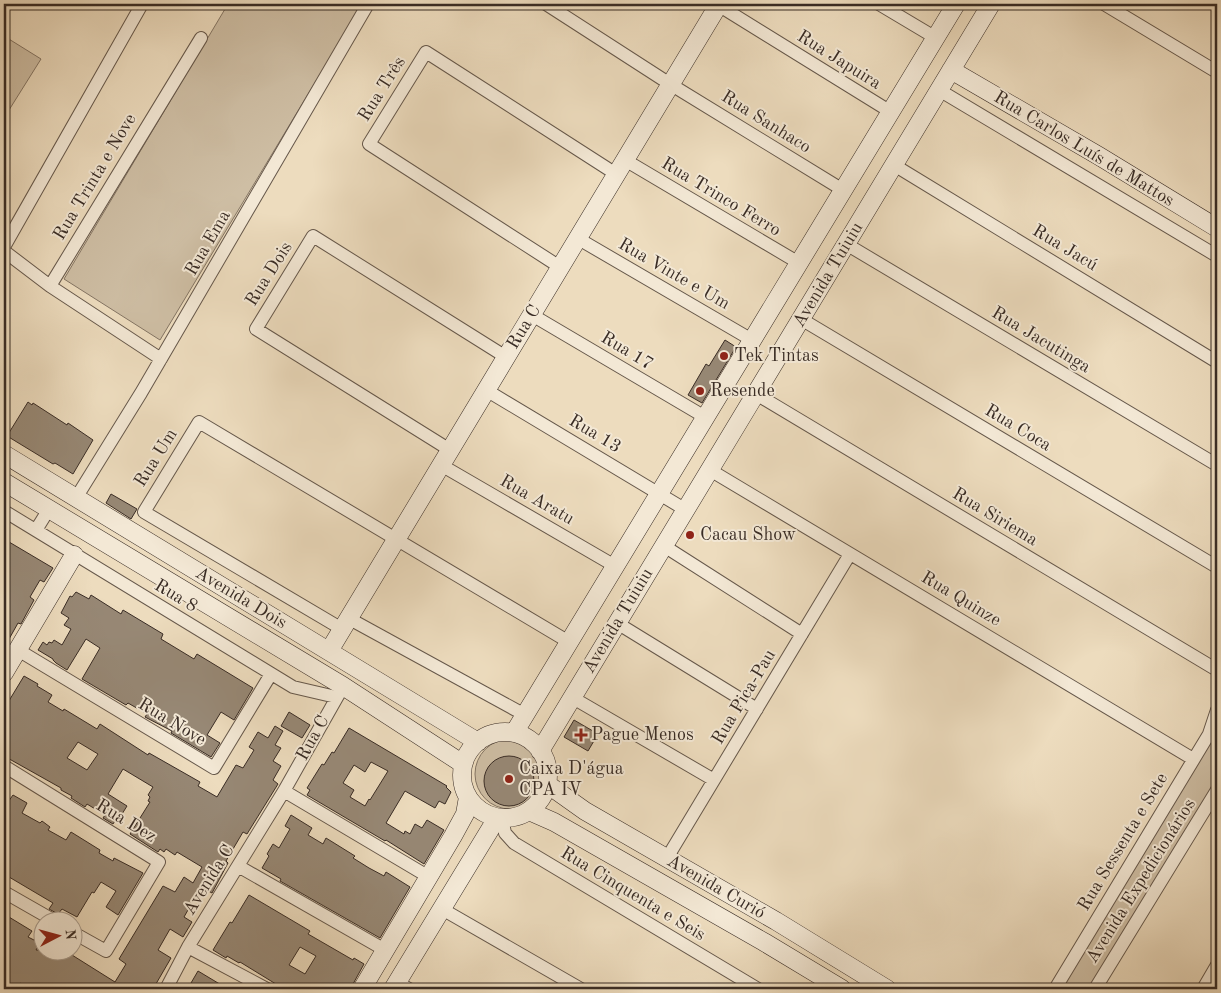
<svg xmlns="http://www.w3.org/2000/svg" width="1221" height="993" font-family="'Old Standard TT',serif">
<style>
.green{fill:#cebea4;stroke:#847564}
.building{fill:#978875;stroke:#392c25;fill-rule:evenodd}
.lines{fill:none;stroke-linecap:round;stroke-linejoin:round}
.street-casing{stroke:#66584b;stroke-width:14}
.secondary-casing{stroke:#392c25;stroke-width:19}
.street{stroke:#f3e8d5;stroke-width:12}
.secondary{stroke:#f3e8d5;stroke-width:18}
.poi-dot{fill:#8f2418;stroke:#f3e8d5;stroke-width:2}
.labels{text-anchor:middle;dominant-baseline:central;stroke-width:4;stroke-linejoin:round;paint-order:stroke}
.street-label{font-size:18px;fill:#392c25;stroke:#f3e8d5}
.poi-label{font-size:18px;fill:#392c25;stroke:#f3e8d5;text-anchor:start}
</style>
<rect width="100%" height="100%" fill="#eddcbe"/>
<filter id="stains"><feTurbulence type="fractalNoise" baseFrequency=".004" numOctaves="4"/><feColorMatrix values="0 0 0 0 .2 0 0 0 0 .09 0 0 0 0 .02 0 0 0 .5 -.17"/></filter>
<radialGradient id="worn" r=".72"><stop offset=".6" stop-color="#630" stop-opacity="0"/><stop offset="1" stop-color="#630" stop-opacity=".3"/></radialGradient>
<path class="green" d="M228,4h126l6,4 -200,332 -96,-61z
M4,36l37,23 -37,59z
M475 774a35 35 0 1 1 70 0a35 35 0 1 1-70 0Z
M1210,741l7,4v34l-128,210h-30z"/>
<path class="building" d="M725,340l11,7 -34,56 -14,-8 18,-31 3,2z
M28,402l4,3 1,-2 34,22 1,-2 25,17 -20,34 -18,-11 -2,1 -46,-28z
M111,494l26,15 -6,10 -25,-16z
M4,539l49,29 -9,14 -4,-2 -10,17 4,3 -13,24 -3,-1 -14,25z
M76,592l13,7 2,-4 30,19 2,-4 40,24 -2,5 33,20 3,-5 56,34 -19,32 -13,-8 -14,23 13,8 -9,14 -40,-24 1,-2 -27,-14 2,-3 -19,-11 -2,2 -44,-26 18,-31 -14,-9 -19,31 -11,-7 -3,-3v-1l-15,-9 5,-8 4,3 2,-3 3,1 2,-3 8,5 9,-16 -7,-4 5,-7 -8,-5 9,-17 2,1z
M24,676l14,8 -1,2 15,9 -4,7 15,9 1,-2 33,20 3,-5 48,31 1,-2 51,29 -2,4 19,11 19,-32 7,3 11,-18 -5,-3 9,-15 10,6 7,-12 8,5 -8,14 6,3 -8,13 8,5 -8,14 5,4 -31,50 -4,-2 -17,29 2,2 -16,30 -11,-6 -17,30 8,5 -9,15 -13,-8 -12,21 13,8 -18,31h-124l-9,-6 -3,6h-13v-75l28,17 -4,6 12,6 -4,7h28l51,32 11,-18 -7,-5 44,-73 12,6 9,-15 9,6 9,-16 -25,-15 -2,3 -9,-6 -2,3 -4,-3 -2,3 -28,-18 20,-32 -2,-1 2,-4 -2,-2 5,-8 -30,-18 -15,25 19,12 -10,16 -2,-1 -2,3 -10,-6 2,-3 -18,-11 -2,3 -14,-9 1,-2 -11,-6v-2l-57,-32v-47zM78,742l20,12 -11,16 -20,-12z
M289,712l21,13 -8,13 -21,-12z
M574,720l24,14 -10,17 -24,-14z
M349,728l98,58 -1,1 5,5 -6,12 -6,-3 -4,7 -30,-17 -19,32 18,11 1,-3 5,3 5,-10 7,4 5,-8 17,10 -20,34 -38,-24 -1,1 -78,-46 3,-5 -3,-2 15,-24 2,1 8,-13 2,1zM371,762l17,9 -18,29 -1,-1 -4,7 -15,-9 4,-7 -11,-7 11,-18 11,7z
M484 781a25 25 0 1 1 50 0a25 25 0 1 1-50 0Z
M13,795l14,8 -5,10 18,10 2,-2 8,6 -2,3 18,10 5,-8 29,18 -1,3 14,8 1,-3 29,15 -25,42 -12,-8 10,-16 -15,-9 -7,11 -2,-1 -15,25 -15,-8 -4,5 -9,-5 4,-6 -49,-29v-75l4,3z
M291,815l21,13 -4,7 15,9 3,-6 29,18 -2,2 16,10 15,8 2,-4 24,15 -30,51 -100,-57 1,-2 -19,-11 7,-12 -2,-2 6,-10 6,4 11,-19 -5,-3z
M249,895l61,36 -2,3 45,26 1,-2 10,6 -11,20 -2,5h-67l-44,-27 -1,1 -12,-7 -1,2 -13,-8 17,-28 2,1zM300,947l16,9 -11,18 -16,-9z
M198,971l30,18h-27l-10,-6z"/>
<g class="lines">
<g class="street-casing">
<path id="street" d="M546,4l124,80 173,106
M879,4l57,34
M1104,4l113,68
M718,5l173,107
M939,90l278,166
M625,160l174,103
M894,165l323,197
M577,238l175,102
M846,244l371,221
M4,247l138,-243
M4,251l46,35 111,73
M560,267l-191,-123 57,-92 190,122
M50,286l151,-248
M532,315l173,102
M801,319l416,248
M486,390l200,120
M756,394l461,276
M450,450l-194,-121 57,-93 193,121
M441,465l174,101
M710,470l483,289
M76,498l65,-105 227,-389
M4,511l289,176 43,10
M36,530l13,-21
M664,546l138,88
M348,618l177,97
M617,623l140,86
M342,629l-198,-117 55,-90 370,220
M18,650l196,118 57,-94
M573,698l141,82
M4,766l155,96 -53,89 -34,-19
M284,791l145,86
M502,818l3,15 9,10 244,146
M667,858l183,-304
M238,866l147,84
M4,892l49,28
M442,909l139,80
M188,947l79,42
M397,982l12,7
M166,989l22,-42 96,-156 56,-99
M1055,989l154,-255 8,-24
M1095,989l122,-199
M1203,989l14,-24"/>
</g>
<g class="secondary-casing">
<path id="secondary" d="M951,70l148,86 118,72
M4,454l474,288
M4,482l339,204 120,78
M329,651l390,-647
M4,673l70,-118
M462 775a43 43 0 1 1 86 0a43 43 0 1 1-86 0Z
M514,733l442,-729
M540,751l451,-747
M547,784l38,27 191,110 111,68
M529,811l25,11 210,120 78,47
M362,989l91,-153 12,-22 3,-17
M393,989l104,-171"/>
</g>
<use href="#street" class="street"/>
<use href="#secondary" class="secondary"/>
</g>
<g class="poi-dot">
<circle cx="724" cy="356" r="5"/>
<circle cx="700" cy="391" r="5"/>
<circle cx="690" cy="535" r="5"/>
<path d="M578.5 727.5h5v5h5v5h-5v5h-5v-5h-5v-5h5z"/>
<circle cx="509" cy="779" r="5"/>
</g>
<g class="labels">
<g class="street-label">
<text transform="translate(839 60) rotate(32)">Rua Japuira</text>
<text transform="translate(382 89) rotate(-58)">Rua Três</text>
<text transform="translate(766 122) rotate(32)">Rua Sanhaco</text>
<text transform="translate(1084 149) rotate(31)">Rua Carlos Luís de Mattos</text>
<text transform="translate(95 177) rotate(-59)">Rua Trinta e Nove</text>
<text transform="translate(721 197) rotate(31)">Rua Trinco Ferro</text>
<text transform="translate(208 243) rotate(-60)">Rua Ema</text>
<text transform="translate(1065 248) rotate(31)">Rua Jacú</text>
<text transform="translate(269 274) rotate(-58)">Rua Dois</text>
<text transform="translate(674 274) rotate(30)">Rua Vinte e Um</text>
<text transform="translate(828 275) rotate(-59)">Avenida Tuiuiu</text>
<text transform="translate(524 327) rotate(-59)">Rua C</text>
<text transform="translate(1041 340) rotate(31)">Rua Jacutinga</text>
<text transform="translate(627 351) rotate(31)">Rua 17</text>
<text transform="translate(1018 428) rotate(31)">Rua Coca</text>
<text transform="translate(595 434) rotate(31)">Rua 13</text>
<text transform="translate(156 458) rotate(-58)">Rua Um</text>
<text transform="translate(537 500) rotate(30)">Rua Aratu</text>
<text transform="translate(995 517) rotate(31)">Rua Siriema</text>
<text transform="translate(176 596) rotate(31)">Rua 8</text>
<text transform="translate(241 598) rotate(31)">Avenida Dois</text>
<text transform="translate(961 599) rotate(31)">Rua Quinze</text>
<text transform="translate(618 621) rotate(-59)">Avenida Tuiuiu</text>
<text transform="translate(744 697) rotate(-59)">Rua Pica-Pau</text>
<text transform="translate(172 722) rotate(31)">Rua Nove</text>
<text transform="translate(313 738) rotate(-61)">Rua C</text>
<text transform="translate(126 821) rotate(31)">Rua Dez</text>
<text transform="translate(1123 842) rotate(-59)">Rua Sessenta e Sete</text>
<text transform="translate(209 880) rotate(-58)">Avenida C</text>
<text transform="translate(1141 881) rotate(-58)">Avenida Expedicionários</text>
<text transform="translate(716 887) rotate(30)">Avenida Curió</text>
<text transform="translate(633 894) rotate(31)">Rua Cinquenta e Seis</text>
</g>
<g class="poi-label">
<text x="734" y="356">Tek Tintas</text>
<text x="710" y="391">Resende</text>
<text x="700" y="535">Cacau Show</text>
<text x="591" y="735">Pague Menos</text>
<text x="519" y="769">Caixa D'água<tspan x="519" dy="21">CPA IV</tspan></text>
</g>
</g>
<rect width="1221" height="993" fill="none" stroke="#eddcbe" stroke-width="20"/>
<rect x="5" y="5" width="1211" height="983" fill="none" stroke="#392c25" stroke-width="2.5"/>
<rect x="10" y="10" width="1201" height="973" fill="none" stroke="#392c25"/>
<g transform="translate(58 936) rotate(84)"><circle r="24" fill="#f3e8d5" stroke="#a99d8f"/>
<path d="M0-4L9 19L0 12L-9 19Z" fill="#8f2418"/>
<text y="-8" font-size="14" font-weight="bold" text-anchor="middle" fill="#392c25">N</text>
</g>
<rect width="100%" height="100%" filter="url(#stains)"/>
<rect width="100%" height="100%" fill="url(#worn)"/>
</svg>
